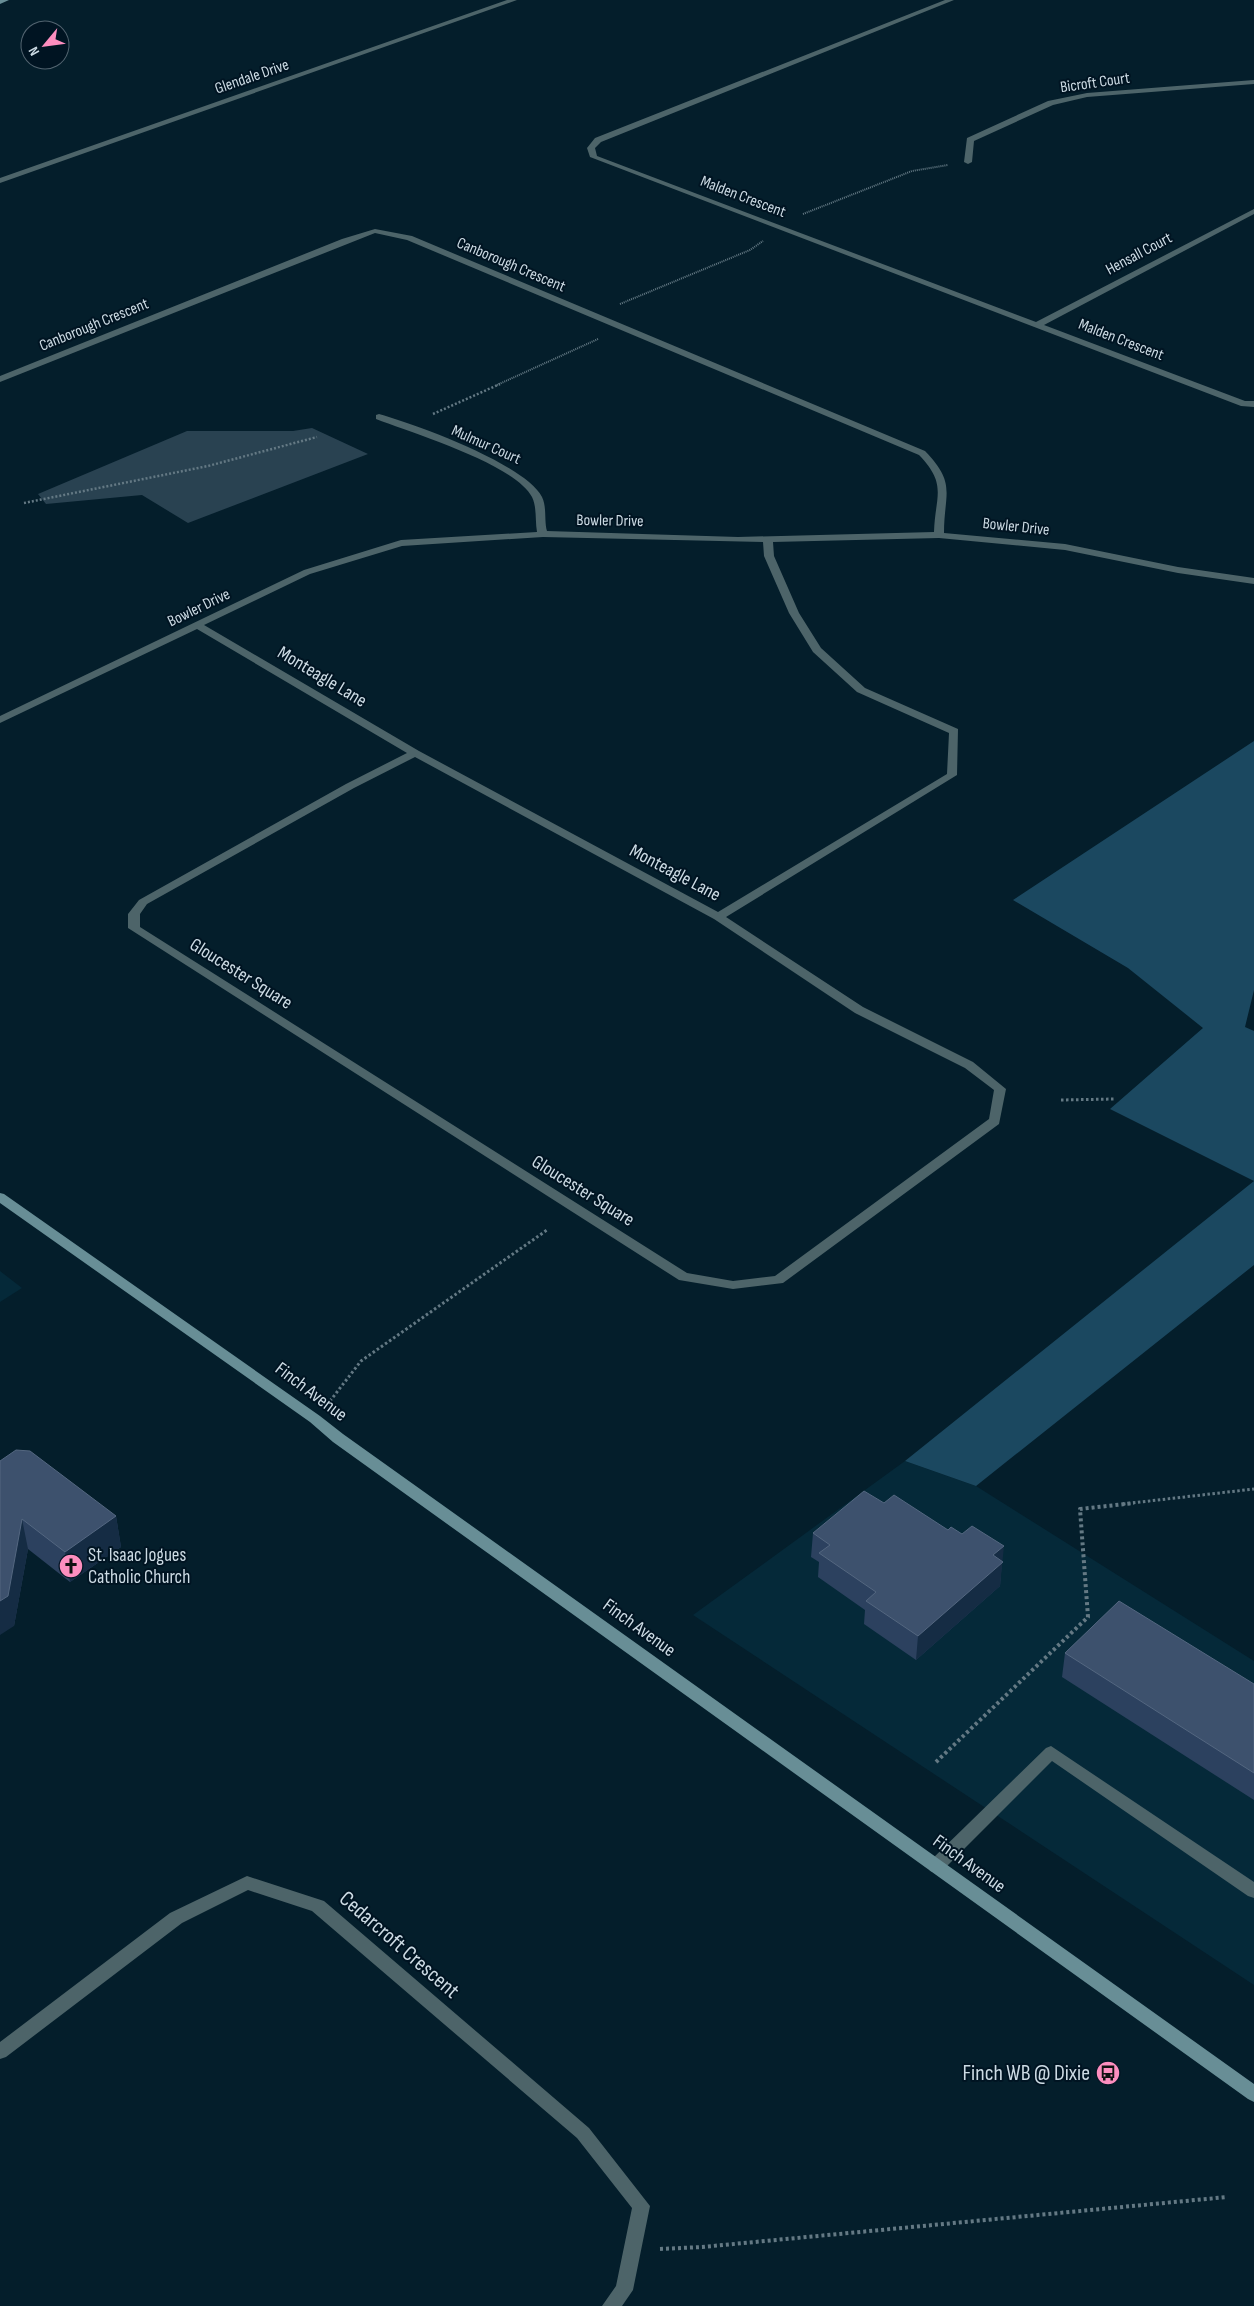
<svg xmlns="http://www.w3.org/2000/svg" width="1254" height="2306" font-family="'Sofia Sans Condensed',sans-serif">
<style>
.built{fill:#052939}
.green{fill:#294251}
.forest{fill:#1b4860}
.lines{fill:none;stroke-linecap:round;stroke-linejoin:round}
.path-far3{stroke:#647984;stroke-width:2;stroke-dasharray:1 1;stroke-linecap:butt}
.path-far2{stroke:#647984;stroke-width:2.5;stroke-dasharray:2 2;stroke-linecap:butt}
.path-far1{stroke:#647984;stroke-width:3;stroke-dasharray:2.5 2.5;stroke-linecap:butt}
.path{stroke:#647984;stroke-width:4;stroke-dasharray:3 3;stroke-linecap:butt}
.lane{fill:#4d6469;fill-rule:evenodd}
.street{fill:#4d6469;fill-rule:evenodd}
.secondary{fill:#688e96;fill-rule:evenodd}
.wall{fill:#2c415f}
.shaded-wall{fill:#152c44}
.building{fill:#3d516d;stroke:#546780}
.labels{text-anchor:middle;dominant-baseline:central;stroke-width:4;stroke-linejoin:round;paint-order:stroke}
.far-street-label{font-size:16px;fill:#ccdbe4;stroke:#001422}
.street-label{font-size:19px;fill:#ccdbe4;stroke:#001422}
.poi-label{font-size:19px;fill:#ccdbe4;stroke:#001422;text-anchor:start}
.near-street-label{font-size:22px;fill:#ccdbe4;stroke:#001422}
.near-poi-label{font-size:22px;fill:#ccdbe4;stroke:#001422;text-anchor:end}
</style>
<rect width="100%" height="100%" fill="#041e2b"/>
<path class="built" d="M0,1271l22,17 -22,14z
M905,1461l71,25 278,175v324l-561,-370z"/>
<path class="green" d="M312,428l56,26 -180,69 -46,-28 -96,9 -8,-10 149,-63h106z"/>
<path class="forest" d="M1254,741v249l-9,37 9,4v234l-278,221 -71,-25 349,-280 -144,-72 93,-81 -75,-60 -115,-68z"/>
<g class="lines">
<path class="path-far3" d="M803,214l109,-43 36,-6
M620,304l130,-54 13,-9
M497,385l101,-46"/>
<path class="path-far2" d="M433,414l67,-30
M24,503l184,-37 109,-29"/>
<path class="path-far1" d="M1061,1100l53,-1
M330,1401l31,-40 186,-131
M1123,1504l131,-15"/>
<path class="path" d="M936,1762l152,-145 -8,-108 54,-6
M660,2249l42,-2 525,-50"/>
<path class="lane" d="M1051,1746l203,136v16l-6,-2 -196,-135 -110,110 -6,2 -6,-2 -2,-5 2,-5 116,-113z"/>
<path class="street" d="M507,0h10l-517,183v-5z
M945,0h9l-353,142 -6,6 2,8 439,166 218,-113v5l-210,111 201,76h9v6l-13,-1 -651,-249 -3,-9 8,-10z
M1254,80v4l-167,13 -34,8 -79,36 -2,21 -4,2 -4,-2 3,-24 81,-37 39,-8z
M375,229l37,7 513,215c32,33 19,42 19,82l121,11 113,23 76,11v6l-76,-11 -113,-23 -126,-12 -166,4 1,14 25,57 22,35 44,40 93,41 -1,46 -231,142 137,90 110,55 33,27 -7,35 -216,159 -50,6 -54,-9 -551,-352v-14l11,-14 207,-116 61,-31 -210,-124 -197,94v-7l304,-146 97,-30 136,-8c-2,-11 0,-25 -5,-35 -17,-33 -120,-64 -156,-78v-4l3,-1c36,10 146,50 163,83 5,10 2,24 5,34l191,6 196,-5c1,-36 14,-47 -15,-77l-512,-215 -32,-7 -375,149v-6l342,-137zM543,537l220,5 1,14 25,57 24,39 44,40 92,41 -2,41 -229,138 -299,-161 -215,-126 106,-51 92,-28zM415,757l299,162 141,94 110,55 29,22 -5,29 -214,157 -42,5 -46,-8 -547,-346v-13l7,-10 207,-116z
M247,1876l77,25 265,227 61,78 -17,84 -11,16h-20l14,-20 16,-78 -55,-70 -265,-227 -64,-21 -66,33 -176,134 -6,2v-17l170,-129z"/>
<path class="secondary" d="M0,0h9l-9,4z
M0,1193l4,1 316,222 23,18 911,650v18l-6,-3 -915,-657 -23,-20 -310,-219z"/>
</g>
<path class="wall" d="M0,1461l116,55 5,31 -51,35 -42,-33 -14,77z
M884,1503l64,27 54,31 -2,25 -84,74 -52,-36 1,-14 -47,-33 1,-15 -8,-5 2,-24z
M1065,1653l189,31v116l-192,-123z"/>
<path class="shaded-wall" d="M116,1516l5,31 -51,35 -5,-30z
M22,1519l6,30 -14,77 -14,9v-34z
M1004,1546l-4,40 -84,74 2,-24 75,-81z"/>
<path class="building" d="M16,1450l14,1 86,65 -51,36 -43,-33 -14,77 -8,5v-140z
M864,1491l20,12 10,-8 54,35 3,-3 11,7 10,-8 32,20 -11,9 10,7 -85,74 -52,-35 10,-9 -57,-39 11,-8 -17,-12z
M1119,1601l135,83v89l-189,-120z"/>
<defs>
<g id="church-disc" transform="scale(1.25)"><circle r="9.5" fill="#fd8ebf" stroke="#001422"/><path d="M-1.2-6h2.4v3.5h3.3v2.4h-3.3V6h-2.4V-.1h-3.3v-2.4h3.3Z" fill="#111"/></g>
<g id="bus-disc" transform="scale(1.25)"><circle r="9.5" fill="#fd8ebf" stroke="#001422"/><path d="M-5-6H5V4H4V6H2V4H-2V6H-4V4H-5ZM-3.5-4V0h7V-4ZM-3.5 1.2v1.5H-2V1.2ZM2 1.2v1.5H3.5V1.2Z" fill="#111"/></g>
</defs>
<g fill-rule="evenodd">
<use href="#church-disc" x="71" y="1566"/>
<use href="#bus-disc" x="1108" y="2073"/>
</g>
<g class="labels">
<g class="far-street-label">
<text transform="translate(252 77) rotate(-19)">Glendale Drive</text>
<text transform="translate(1095 83) rotate(-8)">Bicroft Court</text>
<text transform="translate(743 197) rotate(21)">Malden Crescent</text>
<text transform="translate(1139 254) rotate(-28)">Hensall Court</text>
<text transform="translate(511 265) rotate(23)">Canborough Crescent</text>
<text transform="translate(94 325) rotate(-22)">Canborough Crescent</text>
<text transform="translate(1121 340) rotate(21)">Malden Crescent</text>
<text transform="translate(486 445) rotate(24)">Mulmur Court</text>
<text transform="translate(610 521) rotate(1)">Bowler Drive</text>
<text transform="translate(1016 527) rotate(6)">Bowler Drive</text>
<text transform="translate(199 608) rotate(-26)">Bowler Drive</text>
</g>
<g class="street-label">
<text transform="translate(322 677) rotate(31)">Monteagle Lane</text>
<text transform="translate(675 873) rotate(28)">Monteagle Lane</text>
<text transform="translate(241 974) rotate(32)">Gloucester Square</text>
<text transform="translate(583 1191) rotate(32)">Gloucester Square</text>
<text transform="translate(311 1392) rotate(37)">Finch Avenue</text>
<text transform="translate(639 1628) rotate(36)">Finch Avenue</text>
<text transform="translate(969 1864) rotate(36)">Finch Avenue</text>
</g>
<g class="poi-label">
<text x="88" y="1555">St. Isaac Jogues<tspan x="88" dy="22">Catholic Church</tspan></text>
</g>
<g class="near-street-label">
<text transform="translate(399 1945) rotate(41)">Cedarcroft Crescent</text>
</g>
<g class="near-poi-label">
<text x="1090" y="2073">Finch WB @ Dixie</text>
</g>
</g>
<g transform="translate(45 45) rotate(241)"><circle r="24" fill="#001422" stroke="#526470"/>
<path d="M0-4L9 19L0 12L-9 19Z" fill="#fd8ebf"/>
<text y="-8" font-size="14" font-weight="bold" text-anchor="middle" fill="#ccdbe4">N</text>
</g>
</svg>
